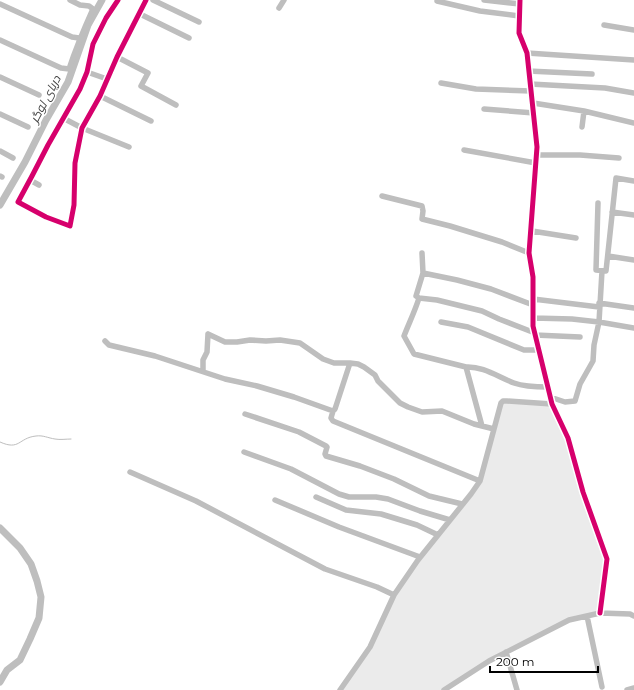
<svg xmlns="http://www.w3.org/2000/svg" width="634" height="690" font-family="Montserrat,Cairo,sans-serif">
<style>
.green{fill:#ebebeb}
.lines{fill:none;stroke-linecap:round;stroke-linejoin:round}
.stream{stroke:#bebebe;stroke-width:1}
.river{stroke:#bebebe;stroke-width:7}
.minor{stroke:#bebebe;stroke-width:5.5}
.cycleway-casing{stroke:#fff;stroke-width:8}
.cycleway{stroke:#d6006c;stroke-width:5}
.labels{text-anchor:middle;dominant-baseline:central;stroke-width:3;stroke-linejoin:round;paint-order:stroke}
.water-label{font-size:12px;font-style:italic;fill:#434343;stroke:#fff}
</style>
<rect width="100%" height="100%" fill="#fff"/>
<path class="green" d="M501,403l51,1 12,26 43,129 -7,54 -31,7 -46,24 -79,46h-104l30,-43 24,-52 86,-114z"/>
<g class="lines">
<path class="stream" d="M0,442c20,9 18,-4 36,-6 7,-1 12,2 19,3 5,1 11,0 16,0"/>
<path class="river" d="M0,205l25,-43 21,-42 22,-38 20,-57 14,-25
M0,528l20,20 11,16 6,17 4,16 -2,21 -9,21 -10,21 -13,10 -7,12"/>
<path class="minor" d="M118,0l-12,18 -13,26 -6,28 -7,17 -32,56 -16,31 -14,26 28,15 24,9 4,-21 1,-42 7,-35 18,-32 17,-39 29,-57
M153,0l46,22
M484,0l36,4
M520,0l-1,33 8,20 10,94 -8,106 4,24v49l19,78 16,34 15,54 24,67 -7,54
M437,1l43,10 39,5
M0,4l72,33 7,1
M279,8l5,-8
M140,14l49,24
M604,25l30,5
M0,40l61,28 8,1c7,-21 15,-40 24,-60l-4,-3 -9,-1 -10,-5
M527,53l107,7
M117,57l31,16 -7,13 35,19
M528,71l64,3
M87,72l20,7
M0,77l39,18
M441,83l35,6 55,2
M530,84l75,4 29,5
M100,96l51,25
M533,103l51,8 50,12
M484,109l50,4
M0,114l28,13
M63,118l19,10 47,19
M582,127l2,-16
M464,150l72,13
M0,151l13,7
M537,155h43l39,3
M0,176l2,1
M30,180l9,5
M382,196l40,10 1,5 -1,8 28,7 52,16 27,11
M598,203l-2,67 10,1 10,-93 18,3
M612,212l22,3
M532,231l44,7
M422,253l1,20 -7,23 3,2c-4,13 -10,25 -15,38l10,18 52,13 16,59
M608,256l26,4
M423,273l34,7 34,9 42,16
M419,298l18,2 45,11 17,8 36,14
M533,299l66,8
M599,303l35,5
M533,318l39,1 27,3 35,6
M441,322l27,5 56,23h15
M208,334l17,8h12l13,-2 16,1 14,-1 20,3 23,16 11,4h16l8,1 6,3 11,8 3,6 22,22 8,4 14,5 20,-1 32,13 20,5
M535,335l45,2
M105,341l4,4 46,11 70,23 32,7 37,11 39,14
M350,363l-15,46 -2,2 -2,7 2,3 147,60
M466,367c17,-1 32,10 48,16 11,4 23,4 34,4
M203,371v-11l4,-8 1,-18
M550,397l15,5 10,-1 5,-17 13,-23 1,-16 5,-23 3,-51
M245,414l54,18 27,14 1,1 -2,7 1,2 34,10 34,13 35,17 33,8
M244,452l47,17 48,25 10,3h27l12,2 32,12 30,9
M130,472l66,29 129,68 52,18 17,8
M316,497l30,13 35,4 36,11 21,10
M275,500l64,27 81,30
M587,616l15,71
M506,652l11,38
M340,690l30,-43 24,-52 24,-35 53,-66 9,-13 21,-78 2,-2h4l45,3
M444,690l45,-29 80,-41 31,-7 30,1 4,2
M627,690l7,-2"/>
<g class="cycleway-casing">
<path id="cycleway" d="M118,0l-12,18 -13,26 -6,28 -7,17 -32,56 -16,31 -14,26 28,15 24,9 4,-21 1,-42 7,-35 18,-32 17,-39 29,-57
M520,0l-1,33 8,20 10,94 -8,106 4,24v49l19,78 16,34 15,54 24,67 -7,54"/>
</g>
<use href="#cycleway" class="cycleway"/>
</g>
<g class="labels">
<g class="water-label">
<text transform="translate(45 99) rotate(-62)">دریای لوگر</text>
</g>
</g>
<path d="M490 666v6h108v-6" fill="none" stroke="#000000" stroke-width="2"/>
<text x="496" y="666" font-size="12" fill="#000000" stroke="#ffffff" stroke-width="3" paint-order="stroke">200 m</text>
</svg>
